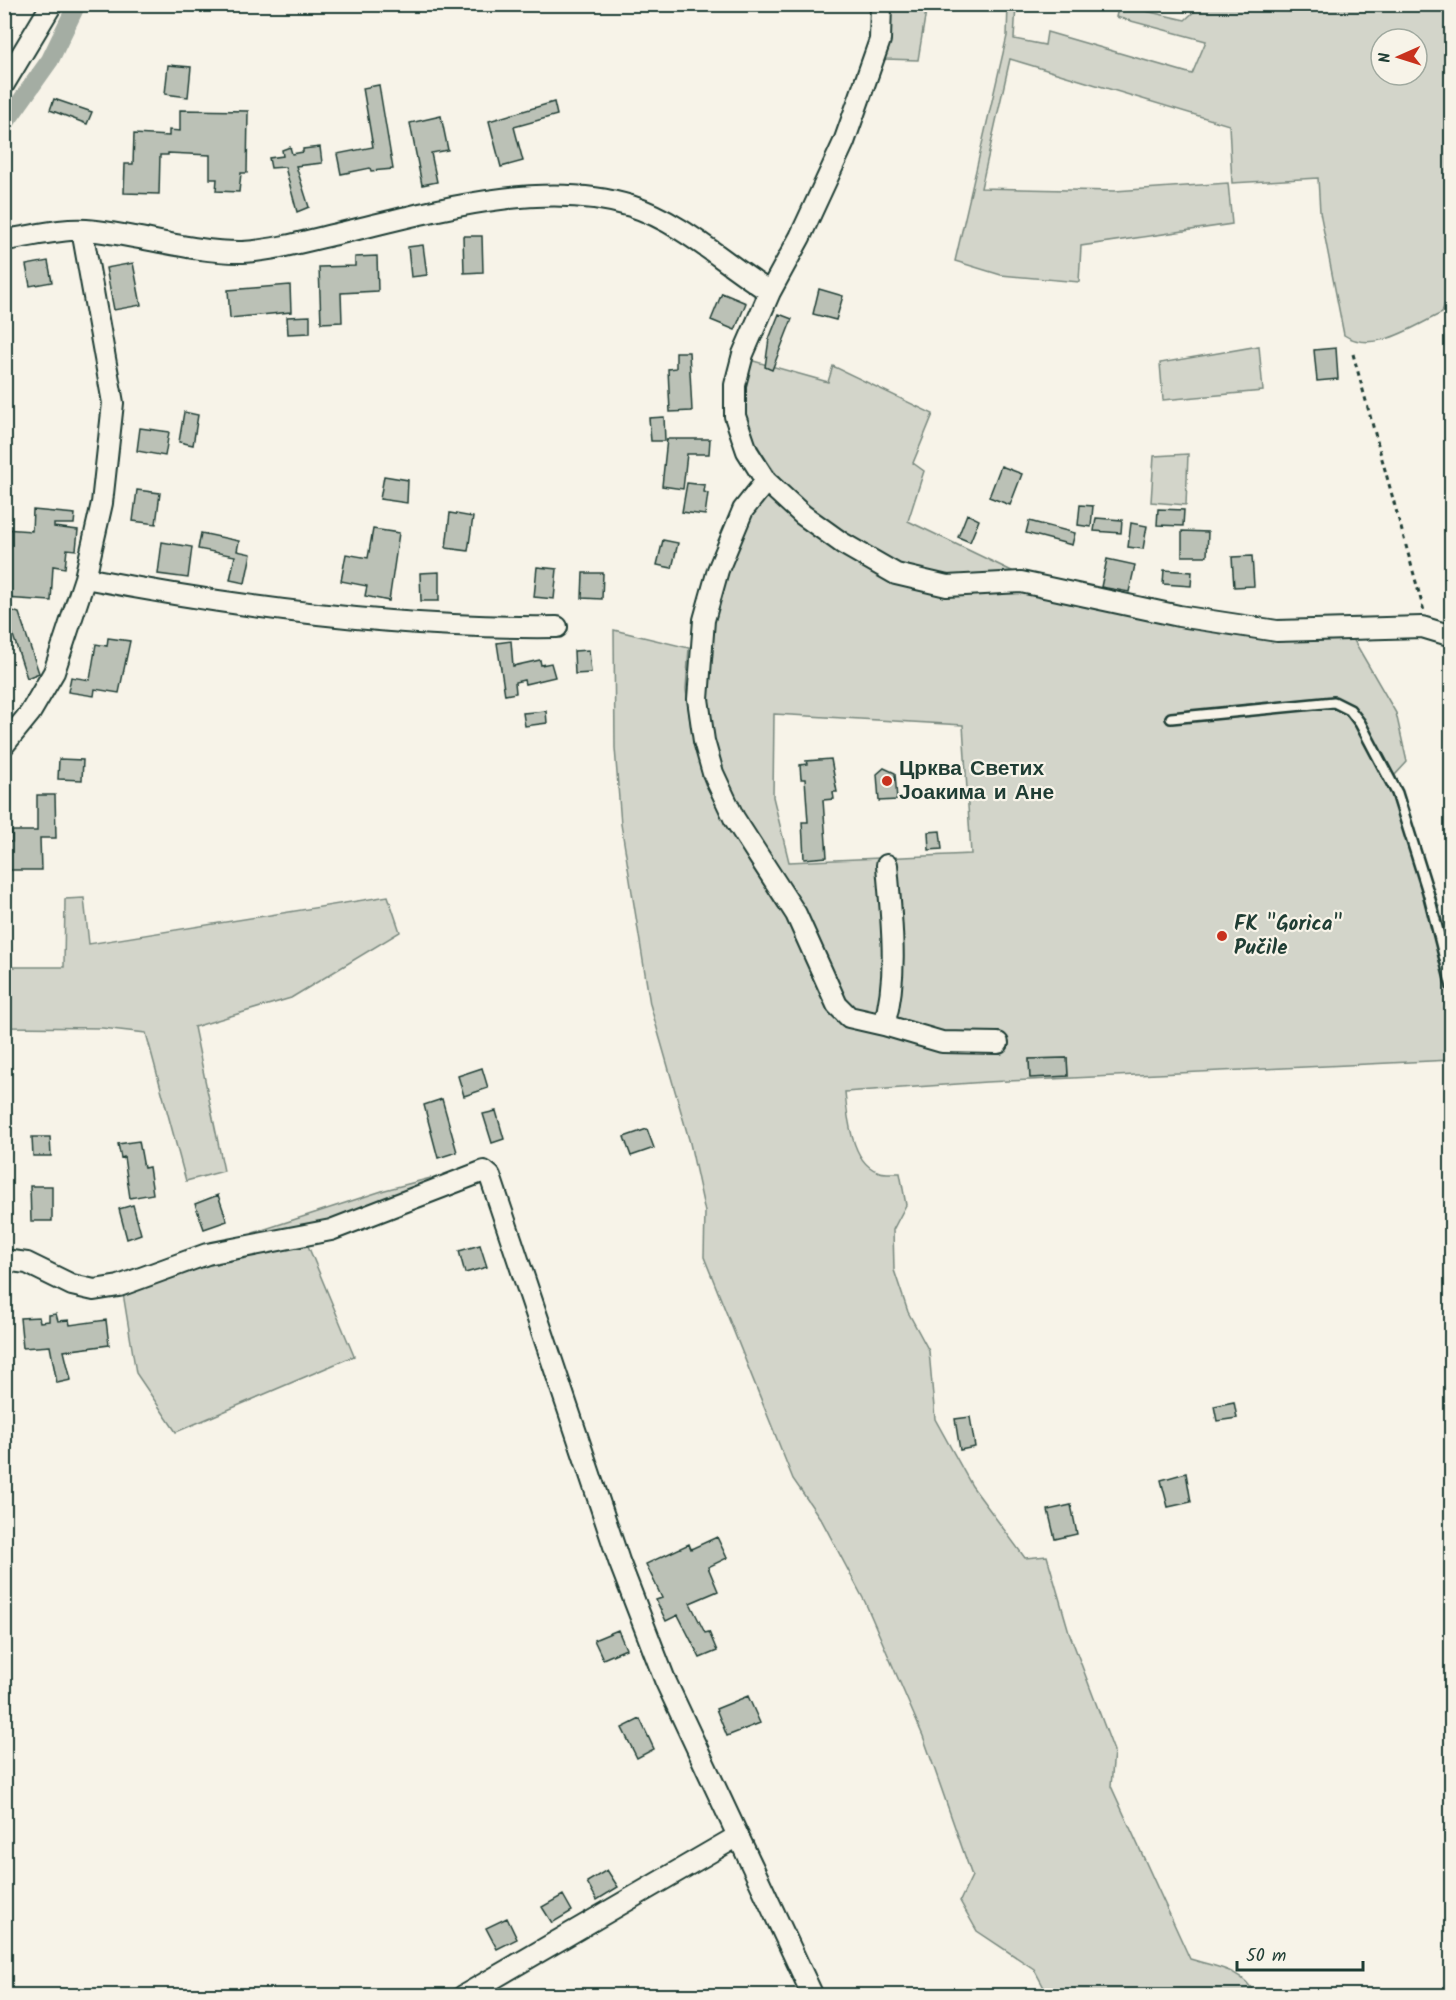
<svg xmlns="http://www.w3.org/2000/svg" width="1456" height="2000" font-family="Kalam,sans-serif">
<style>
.green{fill:#d3d5ca;stroke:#79897f;stroke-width:1.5;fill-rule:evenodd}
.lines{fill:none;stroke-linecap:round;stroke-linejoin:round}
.canal{stroke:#a4ada3;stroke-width:18}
.building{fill:#bbc1b6;stroke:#1f3d34;stroke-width:1.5}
.lane-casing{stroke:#1f3d34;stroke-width:14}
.street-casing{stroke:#1f3d34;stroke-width:24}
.path{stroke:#1f3d34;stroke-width:3;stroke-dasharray:4.5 4.5;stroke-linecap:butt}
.lane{stroke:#f7f3e8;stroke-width:9}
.street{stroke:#f7f3e8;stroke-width:20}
.poi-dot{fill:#c8321e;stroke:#f7f3e8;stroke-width:2}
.labels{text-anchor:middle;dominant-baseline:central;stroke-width:4.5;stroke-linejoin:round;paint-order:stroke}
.poi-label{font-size:21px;font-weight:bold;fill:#1f3d34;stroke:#f7f3e8;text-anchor:start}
</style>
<rect width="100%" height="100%" fill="#f7f3e8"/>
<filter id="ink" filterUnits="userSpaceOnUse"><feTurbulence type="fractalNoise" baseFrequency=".0167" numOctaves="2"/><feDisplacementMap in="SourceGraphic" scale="12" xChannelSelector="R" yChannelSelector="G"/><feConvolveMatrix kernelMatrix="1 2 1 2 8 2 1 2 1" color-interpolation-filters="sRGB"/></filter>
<g filter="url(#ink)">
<path class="green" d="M889,5h38l-9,55 -33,-1z
M1008,5h8l-2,34 31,6 2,-13 145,42 14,-33 -90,-24 3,-12 66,15 16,-15h250v295l-6,3 -3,10c-28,13 -68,42 -98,22l-24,-123 -2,-34 -86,5 -3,-58 -219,-66 -29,129 134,3 113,-8 4,41 -151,22 -2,36 -78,-7 -46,-14 52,-225zM1381,39h36v36h-36z
M1259,346l4,45 -100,9 -3,-37z
M750,360l78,22 5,-16 100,48 -20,49 11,8 -16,50 110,53 -4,13 338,50 44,76 11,49 -12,13 44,132 12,52v101l-465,22 -141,10c2,23 7,71 32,79 6,3 16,2 23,2l6,32 -13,25 1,40 14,42 21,39 6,68 37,67 53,72 22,-2 22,76 45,119 -3,35 79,173c25,8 54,10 65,36h-207l-14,-26 -57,-38 -17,-30 12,-25 -49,-140 -58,-134 -43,-81 -29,-42 -89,-222 1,-45 -15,-69 -40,-139 -29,-180 -6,-76 -1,-118 75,18 -3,41 5,40 14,55 44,78 29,45 3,-33c-22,-31 -43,-62 -58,-98 -36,-92 -11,-226 56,-298 -32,-45 -43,-63 -29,-118zM774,714l189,11 8,129 -182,8 -16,-65zM1067,1058l1,18 -38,1 -1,-18z
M1188,454l-2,51 -35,-3 3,-46z
M388,896l12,36 -109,66 -97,29 30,144 -38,10 -40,-148 -44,-5 -97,-1v-60h59l1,-68 19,-1 5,46z
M431,1178l2,6 -100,37 -32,8 53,127 -178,76 -40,-59 -13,-80 56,-21 80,-18 -6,-21 132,-43z"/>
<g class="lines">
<path class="canal" d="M4,125l46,-65 27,-56"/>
</g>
<path class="building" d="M168,65l23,2 -3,30 -23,-3z
M379,85l14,84 -22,2 -1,-3 -29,6 -4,-20 36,-7 -10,-59z
M54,99l38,13 -5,12 -37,-14z
M554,102l3,13 -43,12 9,34 -22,6 -12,-46z
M180,110l68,1 -1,62h-6l-2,19 -23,-1 1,-12h-7v-24l-42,-2v2h-8l-1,39 -35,-1 1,-29h8l1,-30 35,2v-6l11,1z
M441,116l7,34 -17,3 6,29 -15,3 -12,-62z
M290,147l2,7 11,-2v-3l17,-2 2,16 -26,3 13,41 -12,5 -12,-45 -14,1 -2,-10 14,-2 -1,-6z
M463,236h19l1,36 -19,1z
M423,245l4,30 -16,2 -3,-30z
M377,256l1,35 -37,2 1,29 -21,1 -2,-56 36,-1v-9z
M48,261l4,21 -22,4 -4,-21z
M133,263l8,42 -27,5 -8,-42z
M290,285l1,27 -61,6 -2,-28z
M819,289l24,7 -7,24 -23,-6z
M722,293l24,10 -11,27 -24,-10z
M779,314l13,5 -20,51 -7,-3 4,-28z
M310,316v17l-22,1 -1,-17z
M1336,348l2,31 -21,2 -3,-31z
M676,352h13l3,59 -22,1 -2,-43 8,-1z
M184,412l14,3 -5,30 -14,-3z
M664,417l1,24h-14l-2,-23z
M140,428l29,4 -4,24 -28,-5z
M667,439h43l-1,15h-22l-4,35 -21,-3z
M1001,466l21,8 -12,31 -21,-8z
M384,476l24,4 -1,23 -27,-4z
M687,483l18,2 -1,7 4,1 -3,22 -23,-3z
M137,490l23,3 -4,31 -23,-3z
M1080,505l13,1 -2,21 -13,-2z
M1158,509l26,1 -1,16 -26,-1z
M33,510l42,4 -1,10h-20v3l24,3 -2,20 -9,-1 -2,19 -12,-2 -2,35 -47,-3v-69l28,2z
M450,513l23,4 -5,34 -22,-3z
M967,514l12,6 -9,22 -12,-5z
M1096,518l26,2 -1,13 -27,-2z
M1029,521l46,12 -3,12 -46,-12z
M1131,523l16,3 -4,23 -15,-2z
M373,529l26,4 -10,68 -24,-5 2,-10 -26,-5 5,-27 22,4z
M1182,531l26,1 -1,24h-25z
M201,533l38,8 -2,10 14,3 -6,29 -15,-3 5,-24 -37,-7z
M663,540l15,3 -6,25 -15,-3z
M162,542l30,5 -4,31 -30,-4z
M1252,556l2,30 -20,1 -2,-30z
M1107,559l28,6 -6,27 -28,-5z
M537,567l20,2 -3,30 -20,-2z
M1164,570l28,2 -1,14 -28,-2z
M439,572v29h-18l-1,-28z
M583,573h20l-1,26 -20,-1z
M4,608l15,5 20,60 -12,5z
M108,638l22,3 -11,52 -24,-4 -1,7 -26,-4 3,-15 19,3 6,-36 11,2z
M511,641l2,25 27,-6 1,5 10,-2 4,14 -30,7 -1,-4 -9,2 1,11 -11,2 -8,-52z
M589,650l2,23 -16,1 -1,-23z
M546,711l1,12 -22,3 -2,-13z
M59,759l24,1 -1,20 -24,-1z
M831,759l6,33h-4l1,7 -11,1 4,57 -23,2 -2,-37h6l-3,-43h-4l-1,-14 7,-1 -1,-3z
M884,768l11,5 2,27 -18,1 -2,-27z
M37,795h18l1,43h-16l1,32h-37v-28h8v-11h25z
M940,831l2,18 -13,1 -1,-18z
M1067,1058l1,18 -38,2 -1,-19z
M482,1068l6,20 -24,8 -6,-20z
M442,1099l15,53 -19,6 -14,-53z
M496,1111l8,28 -12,4 -9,-29z
M647,1129l7,19 -23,8 -7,-19z
M32,1137h18l1,19h-18z
M139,1141l5,27 5,-1 4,27 -23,4 -6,-41 -3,1 -3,-14z
M30,1186h22v35h-21z
M218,1195l9,26 -23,8 -9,-25z
M133,1205l8,29 -14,5 -8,-30z
M480,1245l7,22 -22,6 -6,-22z
M56,1314l2,7 11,-1 1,5 36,-5 3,25 -45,6 7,29 -14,3 -7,-37 -27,2 -3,-30 19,-1 1,5 9,-1v-6z
M1234,1402l3,16 -20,3 -3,-15z
M970,1417l5,30 -15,3 -5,-31z
M1186,1473l5,29 -23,5 -7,-27z
M1071,1505l6,29 -22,5 -7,-29z
M717,1537l10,21 -19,9 10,24 -28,12 15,30 4,-1 8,19 -17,7 -22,-43 -12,6 -10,-21 6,-2 -16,-34 43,-20 2,5z
M618,1630l8,19 -23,10 -9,-19z
M748,1696l12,27 -33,13 -11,-27z
M640,1719l14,30 -17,9 -15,-30z
M607,1870l11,17 -21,13 -10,-18z
M563,1895l9,16 -20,12 -10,-16z
M507,1918l10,21 -20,10 -11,-21z"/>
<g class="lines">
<g class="lane-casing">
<path id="lane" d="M1171,718l163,-16 16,8 10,13 37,70 31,99 24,95"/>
</g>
<g class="street-casing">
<path id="street" d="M881,4l-1,36 -36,102 -44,95 -30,55 -27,62 -8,31v31l12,35 19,30 37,34 39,28 54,31 51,12 74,-4 158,34 98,15 145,-4 30,9
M4,84l48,-80
M4,240c26,-3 56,-12 82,-10 51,4 106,23 157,22 30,-2 60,-10 89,-17 92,-21 207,-58 299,-29 51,16 94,58 139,86
M766,481l-23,29 -25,60 -14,50 -6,79 6,42 9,32 21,45 62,96 41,91 12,12 35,8c15,-51 7,-108 3,-160
M85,578c155,30 315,51 472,49
M4,745l26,-32 24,-41 31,-94 17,-75 11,-100 -31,-173
M884,1025l58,17 56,1
M4,1260l23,3 45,22 22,5 25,-4 88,-32 124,-24 153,-59 6,5 129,385 46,119 148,316
M463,1996l275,-160"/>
</g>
<path class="path" d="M1353,354l71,257"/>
<use href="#lane" class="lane"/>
<use href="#street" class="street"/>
</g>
</g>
<g class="poi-dot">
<circle cx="887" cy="781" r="6"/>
<circle cx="1222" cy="936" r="6"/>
</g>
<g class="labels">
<g class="poi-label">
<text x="899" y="769">Црква Светих<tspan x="899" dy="24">Јоакима и Ане</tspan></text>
<text x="1234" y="924">FK "Gorica"<tspan x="1234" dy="24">Pučile</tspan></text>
</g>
</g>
<rect width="1456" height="2000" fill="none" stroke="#f7f3e8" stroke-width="24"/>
<rect x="12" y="12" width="1432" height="1976" fill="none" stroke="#1f3d34" stroke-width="2" filter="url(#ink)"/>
<g transform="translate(1399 57) rotate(267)"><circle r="28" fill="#f7f3e8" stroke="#a1aaa0" stroke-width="1.5"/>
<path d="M0-4.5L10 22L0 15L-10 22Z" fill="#c8321e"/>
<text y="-9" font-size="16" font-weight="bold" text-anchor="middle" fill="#1f3d34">N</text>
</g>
<path d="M1237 1961v9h126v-9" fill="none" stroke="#1f3d34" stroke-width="3"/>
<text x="1246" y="1961" font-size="18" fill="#1f3d34" stroke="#f7f3e8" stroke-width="4.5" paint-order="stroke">50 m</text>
</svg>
